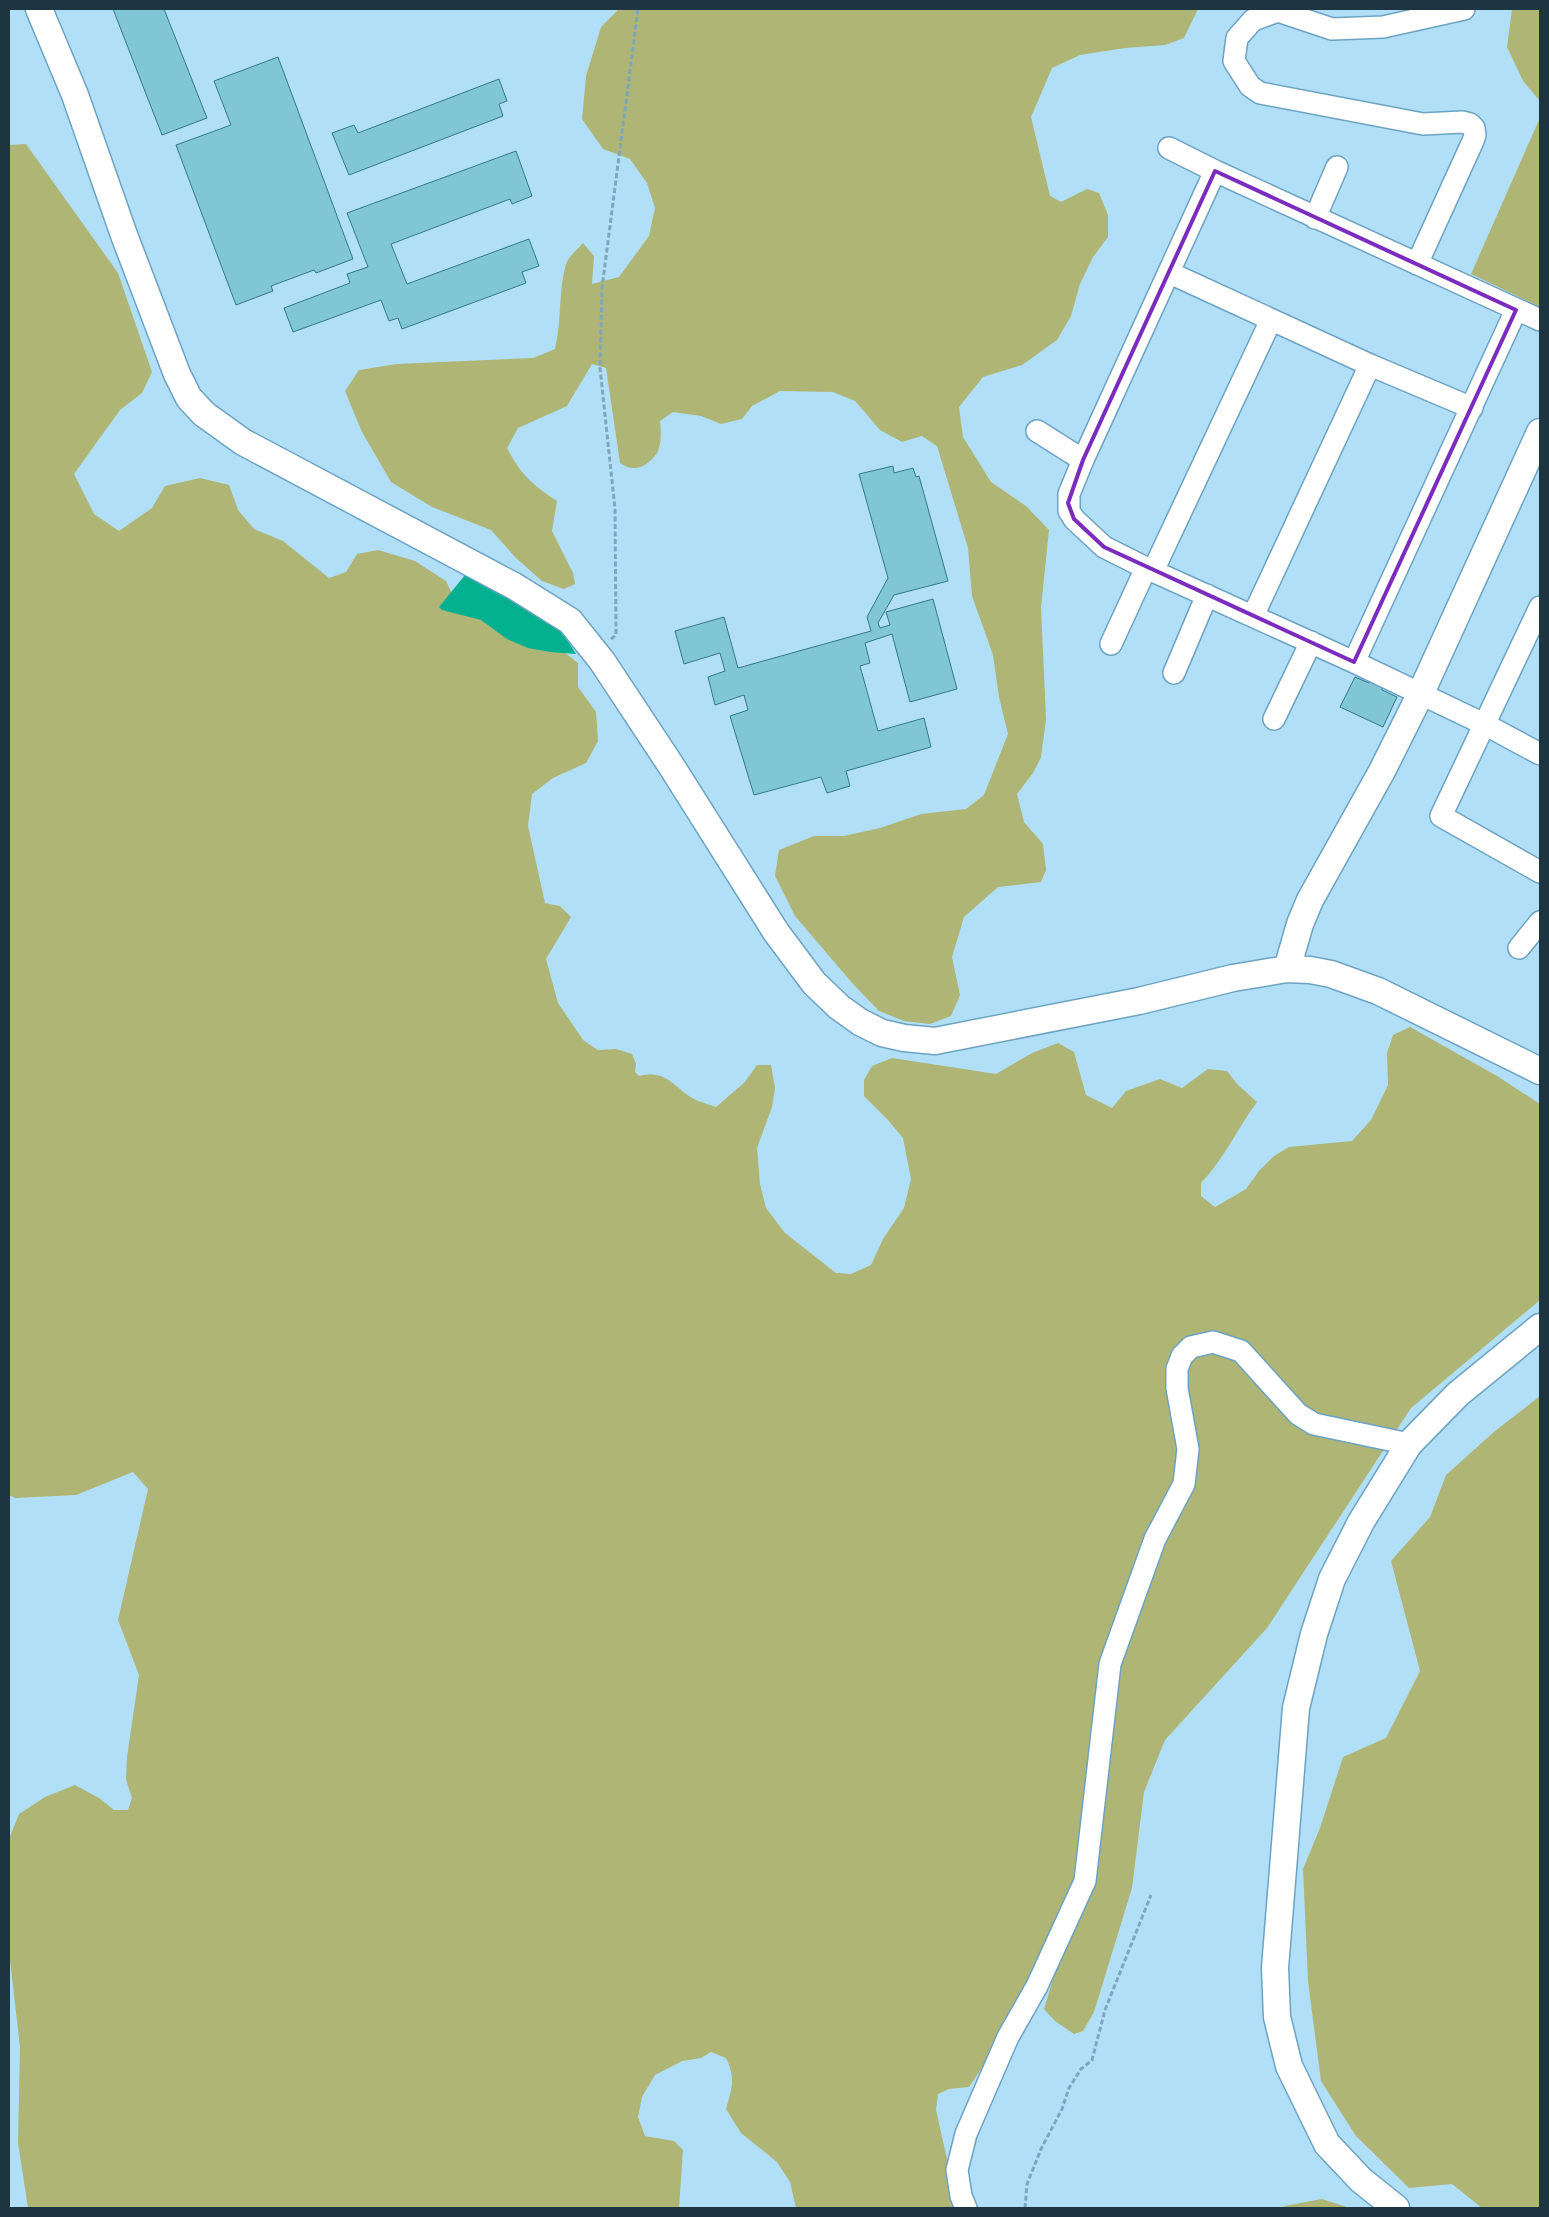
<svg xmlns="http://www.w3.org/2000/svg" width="1549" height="2217" font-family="Overpass,sans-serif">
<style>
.green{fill:#aeb575}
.water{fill:#03b191}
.building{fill:#80c6d5;stroke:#337988}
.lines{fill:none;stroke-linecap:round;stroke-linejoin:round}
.minor-casing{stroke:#6ca3c2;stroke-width:24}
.tertiary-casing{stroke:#6ca3c2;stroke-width:29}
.path{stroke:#80a6bb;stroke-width:3;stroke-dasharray:5 2.5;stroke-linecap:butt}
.minor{stroke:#fff;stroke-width:21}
.tertiary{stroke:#fff;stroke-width:26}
.marked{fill:none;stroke:#7b2cbf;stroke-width:4;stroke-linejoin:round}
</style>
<rect width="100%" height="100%" fill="#b2dff8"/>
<path class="green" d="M619,9h579l-14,29 -19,7 -40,3 -45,7 -28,13 -21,49 19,79 11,6 26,-13 12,4 9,22v22l-15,20 -13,27 -9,32 -14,24 -35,25 -39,12 -24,30 4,30 28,45 35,24 23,24 -8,77 5,112 -5,38 -8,16 -16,21 7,28 19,22 3,26 -5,12 -43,5 -34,30 -12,40 8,38 -9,21 -21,8 -26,-3 -25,-10 -26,-27 -58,-68 -20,-40 4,-26 35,-14h30l36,-8 41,-14 45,-5 18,-14 24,-61 -9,-37 -6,-42 -21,-59 -4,-48 -31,-102 -15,-10 -20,6 -22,-12 -25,-29 -22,-9 -53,-1 -28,15 -10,13 -21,5 -20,-8 -28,-4 -13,9c1,9 2,23 -3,32 -10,14 -23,20 -37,10l-14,-95 -14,-4 -25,42 -49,22 -11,20c14,27 25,36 50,53l-5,30 21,42 2,11 -11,5 -22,-8 -26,-23 -25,-28 -59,-23 -41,-25 -29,-50 -17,-41 14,-21 38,-6 136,-6 22,-9c7,-28 3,-58 11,-85 3,-8 12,-15 17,-21l11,13 -2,28 27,-7 30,-41 6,-28 -8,-25 -17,-24 -27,-10 -21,-30 4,-43 15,-49z
M1512,9h28v92l-17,-20 -16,-34z
M1539,120h1v187l-69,-33z
M26,144l92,129 34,99 -10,21 -22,17 -46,64 20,40 25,17 33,-23 13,-22 35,-8 29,7 9,25 16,19 29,12 46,37 17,-6 11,-18 21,-4 37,11 31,20 10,21 98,42 24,19v24l18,25 2,29 -12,22 -33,15 -21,16 -4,32 17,77 15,3 11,11 -25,42 12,44 25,37 15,10 18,-1 16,5 4,10 -1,8 4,4c25,-6 32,7 50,20 7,5 18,8 27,11l29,-25 12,-17h14l4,23 -3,19 -15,41 3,36 6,24 19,25 51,40 15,1 20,-9 12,-26 21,-31 7,-29 -8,-41 -15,-18 -24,-24v-16l8,-14 20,-8 104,16 36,-21 26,-10 16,9 12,43 26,13 14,-17 34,-12 22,9 26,-19 19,2 11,14 19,17c-20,27 -33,57 -56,81v13l14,11 31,-18 13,-18 15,-15 15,-9 63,-6 19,-21 17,-35 -1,-32 6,-18 17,-8 87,49 43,28v196l-129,108 -144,220 -102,112 -21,52 -12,96 -38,124 -11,19 -9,3 -19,-13 -11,-12 10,-33 -2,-11 -83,122 -20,2 -11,5 -2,16 22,98h-162l-6,-26 -13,-20 -36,-29 -15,-24c6,-21 10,-30 0,-51l-15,-6 -10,6 -19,3 -27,14 -13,22 -4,20 7,19 29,5 9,9 -4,58h-651l-10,-65 2,-96 -11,-95v-113l10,-25 26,-17 30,-12 24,13 15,12h14l4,-12 -6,-18 1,-23 12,-82 -21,-55 30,-131 -15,-17 -57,23 -61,3 -6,-3v-1350z
M1540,1396v812h-58l-30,-24 -43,4 -53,-52 -35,-55 -13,-100 -5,-112 17,-41 23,-71 43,-19 34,-67 -29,-110 39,-44 16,-42 49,-44z
M1322,2199l28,9h-70l5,-2z"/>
<path class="water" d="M465,575l67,35 31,23 13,21 -26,-2 -22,-4 -21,-9 -26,-19 -39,-10 -3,-3z"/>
<path class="building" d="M113,9h51l43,109 -45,17z
M278,57l75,202 -37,14 -2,-3 -43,16 2,5 -37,14 -60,-160 55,-20 -17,-44z
M499,79l8,22 -8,3 4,12 -154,59 -17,-42 22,-8 4,8z
M516,151l16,45 -20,8 -2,-5 -119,45 16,40 122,-45 10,27 -17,6 4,11 -124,46 -4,-11 -9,3 -8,-21 -88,32 -9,-24 66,-25 -3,-9 21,-7 -21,-54z
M893,466l1,7 19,-5 3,9 3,-1 29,105 -54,14 -16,28 2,5 10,-3 -4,-13 47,-13 24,90 -47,13 -18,-68 -27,9 5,20 -10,3 18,65 46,-13 7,29 -85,24 4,15 -23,7 -6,-16 -67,18 -24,-79 18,-6 -4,-15 -29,10 -7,-28 17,-6 -5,-18 -36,11 -9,-33 49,-14 14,51 133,-37 -4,-14 21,-39 -29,-104z
M1355,677l14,6 1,-3 13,6 -1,4 15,7 -14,30 -43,-20z"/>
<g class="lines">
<g class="minor-casing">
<path id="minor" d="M1169,148l46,23
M1315,218l22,-51
M1417,264l56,-123 2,-6 -1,-7 -4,-4 -8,-2 -39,2 -163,-31 -10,-7 -16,-25 3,-23 16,-18 25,-9 54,18 51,-2 81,-18
M1170,273l200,92 102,43
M1540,320l-325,-149 -132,289 -14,34v17l5,8 30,28 42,21 208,94 132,63 54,29
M1037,431l46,29
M1153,571l118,-251
M1540,607l-99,209 99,56
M1253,616l117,-251
M1111,644l35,-76
M1354,662l162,-352
M1174,673l33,-78
M1274,719l37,-77
M1519,948l21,-26
M966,2208l-5,-12 -4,-26 9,-36 42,-97 29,-51 48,-105 25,-217 45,-125 29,-55 4,-35 -11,-61v-19l5,-13 9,-9 22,-5 28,9 57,63 16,10 95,20"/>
</g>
<g class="tertiary-casing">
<path id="tertiary" d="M39,9l36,86 49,140 53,139 12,24 15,16 39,28 271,144 56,35 32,40 70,106 104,165 38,51 25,24 21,15 22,11 22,5 31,3 204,-40 94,-23 54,-9 23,1 21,4 47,17 162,80
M1287,969l13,-45 10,-24 72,-129 38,-76 120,-263
M1396,2208l-35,-28 -34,-36 -38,-78 -12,-49 -2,-49 21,-260 18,-74 18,-55 29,-57 48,-78 49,-50 82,-67"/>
</g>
<path class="path" d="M611,639l5,-4 -1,-126 -15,-141 2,-80 36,-279
M1025,2208l2,-24 14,-35 21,-40 7,-21 12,-19 11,-9 13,-50 46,-115"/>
<use href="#minor" class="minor"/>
<use href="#tertiary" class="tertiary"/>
</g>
<path class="marked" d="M1215,171l301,139 -162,352 -250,-115 -30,-28 -6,-16 15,-43z"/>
<rect width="1549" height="2217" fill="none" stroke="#1d3441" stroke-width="20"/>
</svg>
